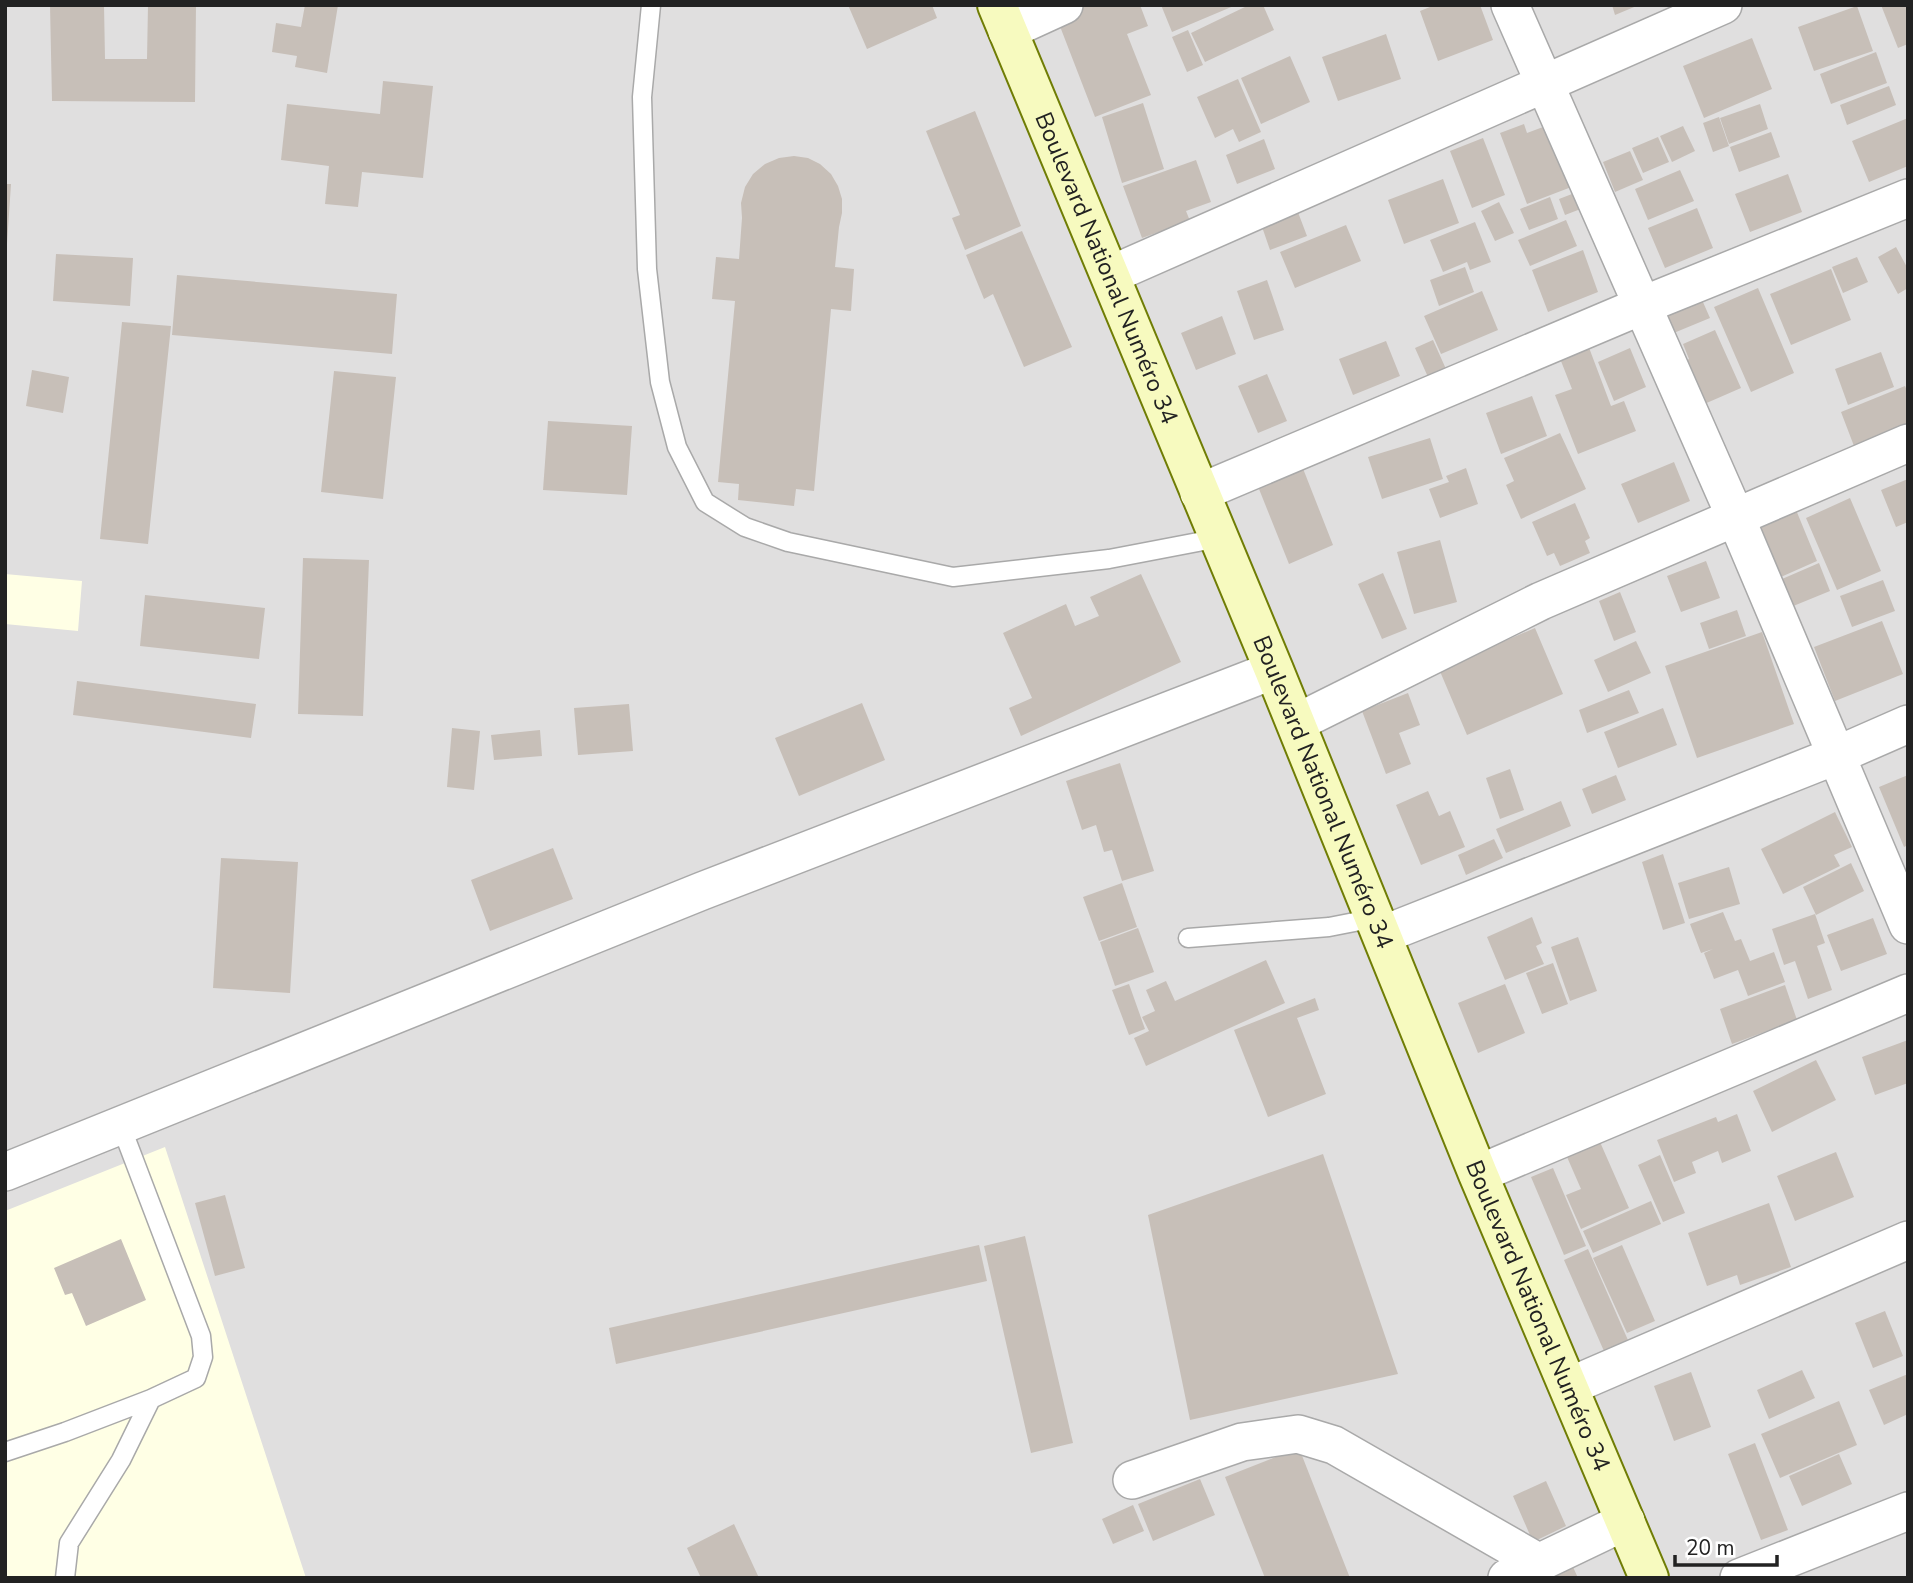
<svg xmlns="http://www.w3.org/2000/svg" width="1913" height="1583" font-family="'Nunito Sans',sans-serif">
<style>
.residential{fill:#e0dfdf}
.education{fill:#ffffe5}
.building{fill:#c7bfb8}
.lines{fill:none;stroke-linecap:round;stroke-linejoin:round}
.lane-casing{stroke:#a9a9a9;stroke-width:21}
.street-casing{stroke:#a9a9a9;stroke-width:40}
.secondary-casing{stroke:#707d05;stroke-width:42}
.lane{stroke:#fff;stroke-width:18}
.street{stroke:#fff;stroke-width:37}
.secondary{stroke:#f7fabf;stroke-width:38}
.labels{text-anchor:middle;dominant-baseline:central;stroke-width:6;stroke-linejoin:round;paint-order:stroke}
.street-label{font-size:24px;fill:#222;stroke:#fff}
</style>
<rect width="100%" height="100%" fill="#f2efe9"/>
<path class="residential" d="M5,5h1903v1573h-1903z"/>
<path class="education" d="M5,574l77,7 -4,50 -73,-7z
M165,1147l141,431h-301v-367z"/>
<path class="building" d="M50,5h54l1,54h42l1,-54h48l-1,97 -143,-1z
M305,5h33l-11,68 -32,-6 2,-11 -25,-4 4,-29 25,4z
M848,5h84l5,13 -70,31z
M1085,5h55l8,21 -21,8 24,61 -56,22 -39,-101z
M1161,5h75l-64,27z
M1249,5h14l11,25 -69,32 -14,-29z
M1435,5h45l13,35 -55,21 -18,-50z
M1612,5h27l-24,10z
M1881,5h27v39l-10,4z
M1857,6l16,45 -59,20 -16,-44z
M1188,30l15,35 -16,7 -15,-35z
M1386,34l15,45 -63,22 -16,-44z
M1752,38l20,51 -68,29 -21,-52z
M1876,52l11,31 -56,21 -11,-30z
M1290,56l20,46 -49,22 -20,-46z
M1238,79l23,53 -22,10 -6,-13 -18,9 -18,-41z
M383,81l50,5 -10,92 -61,-6 -4,35 -33,-3 4,-38 -48,-6 6,-56 93,10z
M1889,86l7,19 -49,20 -7,-20z
M1143,103l21,66 -42,14 -20,-66z
M1760,104l8,25 -39,15 -9,-26z
M975,111l46,115 -56,24 -13,-32 8,-3 -34,-84z
M1719,117l10,29 -16,6 -10,-29z
M1908,118v48l-39,16 -17,-41z
M1524,124l3,9 24,-9 23,62 -47,18 -27,-71z
M1683,126l12,25 -23,11 -12,-26z
M1771,132l9,25 -41,15 -9,-25z
M1658,137l11,25 -26,11 -11,-25z
M1483,138l22,57 -33,13 -22,-57z
M1264,139l11,30 -38,15 -11,-29z
M1630,151l13,29 -28,12 -12,-30z
M794,156l14,2 12,6 11,10 7,12 4,13v14l-3,14 -4,40 19,2 -3,42 -20,-2 -17,182 -18,-2 -2,17 -56,-6 1,-16 -21,-2 17,-181 -23,-2 4,-42 23,2 3,-41 -1,-15 4,-16 8,-13 12,-10 14,-6z
M1196,160l15,42 -25,9 4,10 -48,17 -19,-52z
M1680,170l14,31 -46,19 -13,-31z
M1788,174l14,38 -52,20 -15,-38z
M1443,179l16,44 -55,21 -16,-44z
M5,184h6l-4,60h-2z
M1585,189l6,16 -26,10 -6,-16z
M1550,197l8,22 -29,11 -9,-21z
M1499,202l15,31 -19,8 -14,-30z
M1296,207l11,29 -37,14 -10,-29z
M1697,208l16,40 -48,20 -17,-40z
M1566,220l11,26 -47,20 -12,-26z
M1475,222l16,40 -21,8 -3,-8 -24,10 -13,-32z
M1346,225l15,36 -66,27 -15,-36z
M1022,231l50,116 -48,20 -31,-73 -9,5 -18,-44z
M1896,247l12,22v19l-10,6 -20,-37z
M1583,250l15,42 -50,20 -16,-42z
M56,254l77,4 -3,48 -77,-5z
M1857,257l11,25 -25,11 -11,-26z
M1465,267l9,25 -35,14 -9,-26z
M1831,269l20,51 -60,25 -21,-51z
M177,275l220,19 -5,60 -220,-19z
M1267,280l17,50 -30,10 -17,-49z
M1758,288l36,85 -43,19 -37,-85z
M1482,291l16,39 -57,24 -17,-38z
M1699,293l11,25 -46,19 -10,-26z
M1222,316l14,38 -40,16 -15,-37z
M122,322l49,4 -23,218 -48,-5z
M1715,330l26,58 -39,17 -23,-41 10,-5 -6,-15z
M1433,340l17,38 -18,8 -17,-38z
M1386,341l14,35 -47,19 -14,-36z
M1588,345l23,61 13,-5 12,30 -58,23 -23,-59 17,-6 -13,-33z
M1630,348l16,39 -32,14 -16,-39z
M1881,352l13,35 -46,18 -13,-36z
M32,370l37,7 -6,36 -37,-7z
M334,371l62,6 -13,122 -62,-7z
M1267,374l20,47 -29,12 -20,-47z
M1905,386l3,7v31l-54,22 -13,-34z
M1532,396l15,40 -46,18 -15,-41z
M548,421l84,5 -5,69 -84,-5z
M1560,433l26,56 -65,30 -15,-34 8,-4 -10,-23z
M1430,438l13,41 -61,20 -14,-42z
M1674,462l16,39 -52,22 -17,-39z
M1302,466l31,79 -44,19 -32,-80z
M1466,468l12,36 -38,14 -11,-29 20,-7 -3,-6z
M1908,479v43l-12,5 -15,-37z
M1850,498l31,73 -44,19 -31,-72z
M1575,503l15,35 -5,3 5,12 -30,13 -6,-13 -7,3 -15,-34z
M1794,505l23,56 -43,19 -24,-56z
M1440,540l17,62 -43,12 -17,-62z
M303,558l66,2 -6,156 -65,-2z
M1706,561l14,37 -39,14 -14,-36z
M1819,563l11,28 -44,18 -11,-27z
M1383,573l24,56 -25,10 -24,-55z
M1141,574l40,88 -160,74 -12,-28 23,-10 -29,-65 63,-29 9,22 24,-10 -9,-19z
M1883,580l12,31 -43,16 -12,-31z
M1620,592l16,40 -22,9 -15,-40z
M145,595l120,13 -6,51 -119,-13z
M1737,610l9,26 -37,13 -9,-26z
M1882,621l21,53 -68,27 -21,-54z
M1535,628l28,66 -96,41 -28,-66z
M1762,632l32,92 -97,34 -32,-92z
M1636,641l15,32 -43,19 -14,-32z
M77,681l179,23 -5,34 -178,-23z
M1629,690l10,23 -52,20 -8,-23z
M1408,693l12,32 -21,8 12,31 -25,10 -24,-63z
M862,703l23,57 -86,36 -24,-58z
M629,704l4,47 -55,4 -4,-47z
M1663,708l14,37 -59,23 -14,-36z
M452,728l28,3 -6,59 -27,-3z
M540,730l2,26 -48,4 -3,-25z
M1120,763l34,108 -32,10 -10,-31 -8,2 -8,-27 -14,5 -16,-49z
M1510,769l14,41 -24,9 -14,-41z
M1616,775l10,25 -34,14 -10,-25z
M1908,775v70l-4,2 -25,-60z
M1428,791l11,25 11,-5 15,36 -44,18 -25,-60z
M1561,801l10,25 -65,27 -10,-24z
M1835,812l17,35 -18,8 6,11 -57,28 -22,-45z
M1494,839l9,19 -37,17 -8,-20z
M553,848l20,51 -83,32 -19,-51z
M1663,854l22,69 -22,7 -21,-68z
M221,858l77,4 -8,131 -77,-5z
M1851,863l13,28 -48,24 -13,-28z
M1729,867l11,37 -51,15 -11,-36z
M1122,883l15,44 -38,14 -16,-44z
M1723,912l12,29 6,-2 9,22 24,-9 11,30 -37,14 -10,-26 -24,9 -10,-26 9,-4 -12,4 -11,-29z
M1815,914l10,29 -8,3 15,44 -24,9 -13,-38 -11,4 -12,-36z
M1532,917l10,26 -6,3 8,18 -39,16 -18,-43z
M1873,918l14,36 -46,17 -14,-36z
M1138,928l16,44 -39,14 -15,-44z
M1578,937l19,54 -27,10 -19,-54z
M1266,960l19,43 -139,63 -12,-28 15,-7 -7,-14 13,-6 -9,-21 20,-9 9,20z
M1553,963l15,41 -26,10 -16,-41z
M1129,984l16,45 -16,6 -17,-45z
M1505,984l20,49 -47,20 -20,-50z
M1785,985l12,35 -65,24 -12,-35z
M1315,998l4,12 -22,8 29,76 -58,23 -34,-87z
M1908,1040v43l-33,12 -13,-38z
M1816,1060l20,40 -64,32 -19,-41z
M1737,1114l14,37 -29,12 -4,-12 -26,11 4,11 -22,9 -17,-42 59,-23 2,5z
M1600,1142l29,66 -48,21 -15,-34 15,-6 -14,-32z
M1836,1152l18,45 -59,24 -18,-45z
M1323,1154l75,220 -208,46 -42,-205z
M1660,1155l25,58 -22,9 -25,-57z
M1553,1168l33,78 -22,9 -33,-78z
M225,1195l20,73 -30,8 -20,-73z
M1651,1201l10,23 -68,29 -10,-22z
M1769,1203l22,64 -51,18 -3,-10 -30,11 -19,-53z
M1025,1236l48,207 -42,10 -47,-207z
M121,1239l25,61 -60,26 -14,-33 -7,2 -11,-27z
M979,1245l8,36 -371,83 -7,-36z
M1622,1245l33,76 -28,12 -34,-75z
M1588,1249l43,98 -24,11 -43,-98z
M1885,1311l18,45 -30,12 -18,-45z
M1802,1370l13,28 -46,21 -12,-29z
M1691,1372l20,55 -37,14 -20,-55z
M1908,1374v40l-24,11 -15,-35z
M1839,1401l18,44 -77,33 -19,-44z
M1755,1443l33,87 -27,10 -33,-86z
M1299,1448l51,130h-85l-40,-101z
M1839,1454l13,30 -50,22 -13,-30z
M1200,1479l15,36 -62,26 -15,-37z
M1546,1481l20,45 -33,16 -20,-46z
M1133,1505l11,26 -31,13 -11,-25z
M734,1524l25,54h-58l-14,-30z
M1568,1556l10,22h-55z"/>
<g class="lines">
<g class="lane-casing">
<path id="lane" d="M651,5l-9,92 5,172 13,113 17,65 28,55 40,25 43,15 165,35 156,-18 110,-21
M1188,938l141,-11 46,-9
M5,1452l60,-20 86,-33
M65,1578l4,-35 52,-83 30,-61 45,-21 7,-21 -2,-21 -80,-210"/>
</g>
<g class="street-casing">
<path id="street" d="M1510,5l225,511 173,409
M1007,31l57,-26
M1110,275l613,-270
M1199,493l442,-187 267,-108
M1296,723l245,-122 367,-158
M1382,935l453,-179 73,-32
M5,1172l697,-281 572,-221
M1478,1174l430,-181
M1570,1386l338,-146
M1132,1480l110,-38 56,-8 36,11 204,117
M1507,1578l119,-57
M1739,1578l169,-67"/>
</g>
<g class="secondary-casing">
<g id="secondary">
<path id="s1" d="M997,5l277,665 204,504 171,404"/>
</g>
</g>
<use href="#lane" class="lane"/>
<use href="#street" class="street"/>
<use href="#secondary" class="secondary"/>
</g>
<g class="labels">
<g class="street-label">
<text stroke="none"><textPath href="#s1" startOffset="285">Boulevard National Numéro 34</textPath></text>
<text stroke="none"><textPath href="#s1" startOffset="852">Boulevard National Numéro 34</textPath></text>
<text stroke="none"><textPath href="#s1" startOffset="1418">Boulevard National Numéro 34</textPath></text>
</g>
</g>
<rect width="1913" height="1583" fill="none" stroke="#222222" stroke-width="14"/>
<path d="M1675 1555v10h102v-10" fill="none" stroke="#222222" stroke-width="3.5"/>
<text x="1686" y="1555" font-size="21" fill="#222222" stroke="#ffffff" stroke-width="5" paint-order="stroke">20 m</text>
</svg>
